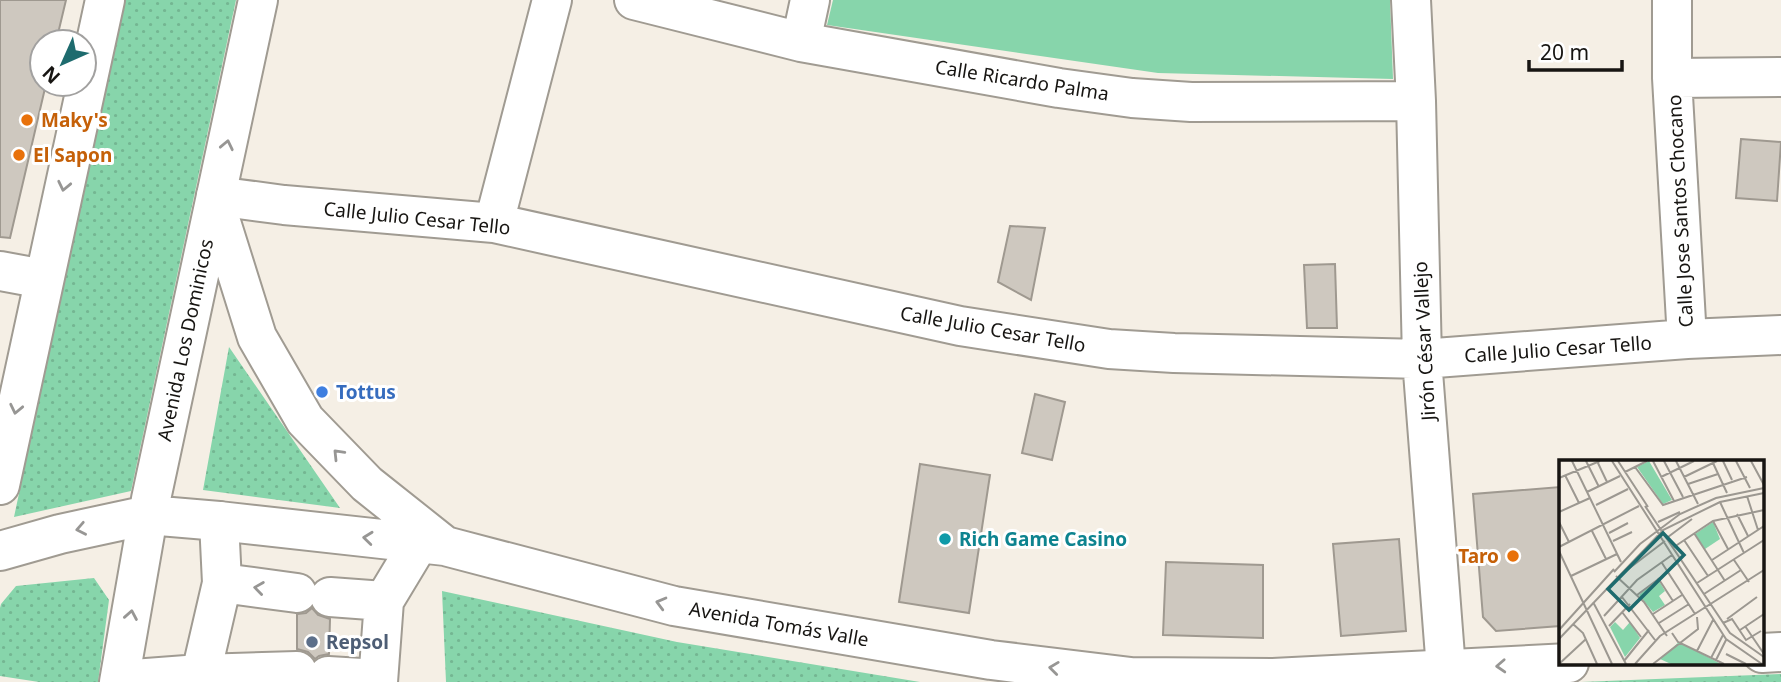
<svg xmlns="http://www.w3.org/2000/svg" width="1781" height="682" font-family="'Noto Sans',sans-serif">
<style>
.grass{fill:url(#grass-dots)}
.green{fill:#87d5ab}
.building{fill:#cec8bf;stroke:#9f9990;stroke-width:2}
.lines{fill:none;stroke-linecap:round;stroke-linejoin:round}
.minor-casing{stroke:#a09b92;stroke-width:42}
.major-casing{stroke:#a09b92;stroke-width:42}
.minor{stroke:#fff;stroke-width:38}
.major{stroke:#fff;stroke-width:38}
.oneway{stroke:#979694}
.food-dot{fill:#e8710a;stroke:#fff;stroke-width:2.5}
.shop-dot{fill:#3f7fe0;stroke:#fff;stroke-width:2.5}
.culture-dot{fill:#0f9aa8;stroke:#fff;stroke-width:2.5}
.service-dot{fill:#5c6f8a;stroke:#fff;stroke-width:2.5}
.labels{text-anchor:middle;dominant-baseline:central;stroke-width:6;stroke-linejoin:round;paint-order:stroke}
.street-label{font-size:19px;fill:#171512;stroke:#fff}
.food-label{font-size:19px;font-weight:bold;fill:#c56008;stroke:#fff;text-anchor:start}
.shop-label{font-size:19px;font-weight:bold;fill:#366cbe;stroke:#fff;text-anchor:start}
.culture-label{font-size:19px;font-weight:bold;fill:#0d838f;stroke:#fff;text-anchor:start}
.service-label{font-size:19px;font-weight:bold;fill:#4e5e75;stroke:#fff;text-anchor:start}
.inset-road{fill:none;stroke:#9c9891;stroke-width:2}
.view{fill:#1e6b6e;fill-opacity:0.15;stroke:#1e6b6e;stroke-width:3.5}
.inset-edge{fill:none;stroke:#171512;stroke-width:3.5}
</style>
<defs>
<pattern id="grass-dots" width="8" height="8" patternUnits="userSpaceOnUse" patternTransform="scale(1.75)"><rect width="8" height="8" fill="#87d5ab"/><path d="M2 2h.1M6 6h.1" fill="none" stroke="#74b692" stroke-width="1.8" stroke-linecap="round"/></pattern>
</defs>
<rect width="100%" height="100%" fill="#f5efe5"/>
<path class="grass" d="M124,0h112l-105,491 -117,26z
M229,347l111,161 -137,-18z
M94,578l15,22 -11,82h-59l-39,-6v-68l1,-4 15,-18z
M442,591l235,51 243,40h-474z
M1781,674v8h-200z"/>
<path class="green" d="M833,0h557l3,79 -235,-6 -331,-48z"/>
<path class="building" d="M0,0h66l-10,42h-14v42h4l-36,154 -10,-1z
M1741,139l40,3 -4,59 -41,-3z
M1010,226l35,2 -14,72 -33,-18z
M1335,264l2,64h-30l-3,-63z
M1035,394l30,8 -13,58 -30,-7z
M920,464l70,11 -21,138 -70,-11z
M1560,487v139l-64,5 -13,-14 -10,-123z
M1399,539l7,92 -65,5 -8,-92z
M1166,562l97,3v73l-100,-3z
M312,608l6,7 12,4 -1,35 -10,2 -4,3 -7,-7 -11,-3v-35l9,-1z"/>
<g class="lines">
<g class="minor-casing">
<path id="minor" d="M634,0l167,42 258,46 73,10 59,4 225,-1
M1411,0l5,101 6,258 25,323
M1672,0v78l15,261
M801,42l9,-42
M1672,78l109,-1
M216,196l68,9 210,18 466,103 149,23 65,4 248,6 265,-20 94,-4
M494,223l58,-223
M0,271l44,8
M222,583l75,10
M330,597l54,4 35,-58
M328,676l50,3
M120,680l80,-6 97,-3
M199,682l23,-99 -3,-62
M378,682l6,-81"/>
</g>
<g class="major-casing">
<path id="major" d="M215,203l42,134 48,83 62,64 78,62
M0,485l105,-485
M0,551l60,-17 88,-19 71,6 226,25 229,60 317,54 140,17 142,1 296,-15
M1762,653l19,-1
M119,682l32,-183 107,-499"/>
</g>
<use href="#minor" class="minor"/>
<use href="#major" class="major"/>
</g>
<defs><path id="oneway-chevron" d="M-2-3.5L2.5 0L-2 3.5" fill="none" stroke-width="1.6" stroke-linecap="round" stroke-linejoin="round" transform="scale(1.75)"/></defs>
<g class="oneway">
<use href="#oneway-chevron" transform="translate(227 145) rotate(-78)"/>
<use href="#oneway-chevron" transform="translate(64 186) rotate(102)"/>
<use href="#oneway-chevron" transform="translate(16 409) rotate(102)"/>
<use href="#oneway-chevron" transform="translate(338 454) rotate(-134)"/>
<use href="#oneway-chevron" transform="translate(81 529) rotate(169)"/>
<use href="#oneway-chevron" transform="translate(368 538) rotate(-174)"/>
<use href="#oneway-chevron" transform="translate(259 588) rotate(-172)"/>
<use href="#oneway-chevron" transform="translate(661 603) rotate(-165)"/>
<use href="#oneway-chevron" transform="translate(131 615) rotate(-80)"/>
<use href="#oneway-chevron" transform="translate(1501 666) rotate(177)"/>
<use href="#oneway-chevron" transform="translate(1054 668) rotate(-173)"/>
</g>
<g class="food-dot">
<circle cx="27" cy="120" r="7"/>
<circle cx="19" cy="155" r="7"/>
<circle cx="1513" cy="556" r="7"/>
</g>
<circle class="shop-dot" cx="322" cy="392" r="7"/>
<circle class="culture-dot" cx="945" cy="539" r="7"/>
<circle class="service-dot" cx="312" cy="642" r="7"/>
<g class="labels">
<g class="street-label">
<text transform="translate(1022 80) rotate(9)">Calle Ricardo Palma</text>
<text transform="translate(1680 211) rotate(-93)">Calle Jose Santos Chocano</text>
<text transform="translate(417 218) rotate(6)">Calle Julio Cesar Tello</text>
<text transform="translate(993 329) rotate(10)">Calle Julio Cesar Tello</text>
<text transform="translate(185 340) rotate(-78)">Avenida Los Dominicos</text>
<text transform="translate(1424 341) rotate(-93)">Jirón César Vallejo</text>
<text transform="translate(1558 349) rotate(-4)">Calle Julio Cesar Tello</text>
<text transform="translate(779 624) rotate(10)">Avenida Tomás Valle</text>
</g>
<g class="food-label">
<text x="41" y="120">Maky's</text>
<text x="33" y="155">El Sapon</text>
<text x="1499" y="556" text-anchor="end">Taro</text>
</g>
<g class="shop-label">
<text x="336" y="392">Tottus</text>
</g>
<g class="culture-label">
<text x="959" y="539">Rich Game Casino</text>
</g>
<g class="service-label">
<text x="326" y="642">Repsol</text>
</g>
</g>
<g transform="translate(1559 460)">
<rect width="205" height="205" fill="#f5efe5"/>
<path d="M90,1l23,39 -9,4 -26,-37zM154,62l7,17 -15,10 -10,-15zM99,119l7,12 -6,5 6,9 -12,7 -14,-17zM56,162l8,8 7,-8 10,16 -15,19 -15,-30zM120,182l42,22h-50l-11,-5z" fill="#87d5ab"/>
<path class="inset-road" d="M13,1l49,101M27,1l13,26M38,1l10,21M53,1l114,178 36,25M59,1l30,46M94,1l21,40M105,1l19,36M117,1l22,43M164,1l9,19M177,1l14,27M192,1l13,24M154,3l14,30M76,7l28,38 84,-28M66,12l22,-11M6,15l14,28M102,17l33,-16M125,17l33,-16M0,18l41,-17M129,24l30,-10M28,32l33,-16M188,36l11,34M161,42l24,51M37,45l32,-16M86,46l85,127 34,24M0,52l31,-14M178,54l11,22M154,61l15,28M0,62l10,20M99,62l22,-10M33,71l14,28M50,73l19,-10M135,73l31,48M109,77l24,-18M125,80l24,36M54,81l19,-9M0,87l80,-41M115,87l39,-26 51,-11M0,91l53,113M153,100l52,-34M175,100l15,22M103,103l33,51M68,110l38,-29M55,112l26,-28 40,-30 36,-16 48,-10M12,116l46,-22M57,116l28,26 23,34M99,118l15,23M138,123l67,-43M145,134l37,-24M78,135l31,-23M63,137l33,43M34,142l33,62M63,152l19,25M94,154l29,-19M45,156l33,-36 35,-25M168,159l30,-22M100,163l30,-19M164,163l9,-4 14,21 15,-9M14,164l10,9 14,31M50,166l21,-22M186,166l19,28M0,170l55,-61M181,170l24,-16M113,173l6,9 46,22M0,179l104,-109 57,-28 44,-9M138,191l16,-31M167,194l20,10M152,198l12,-23M157,200l10,-20M65,201l25,-31M0,204l27,-25M76,204l25,-28 104,-66M94,204l45,-35 -1,-12"/>
<path class="view" d="M104,73l21,22 -55,55 -21,-21z"/>
<rect width="205" height="205" class="inset-edge"/>
</g>
<g transform="translate(63 63) rotate(225)"><circle r="33" fill="#ffffff" stroke="#a2a1a0" stroke-width="2"/>
<path d="M0-5L12 26L0 18L-12 26Z" fill="#1e6b6e"/>
<text y="-10" font-size="19" font-weight="bold" text-anchor="middle" fill="#171512">N</text>
</g>
<path d="M1529 60v10h93v-10" fill="none" stroke="#171512" stroke-width="3.5"/>
<text x="1540" y="60" font-size="21" fill="#171512" stroke="#ffffff" stroke-width="5" paint-order="stroke">20 m</text>
</svg>
